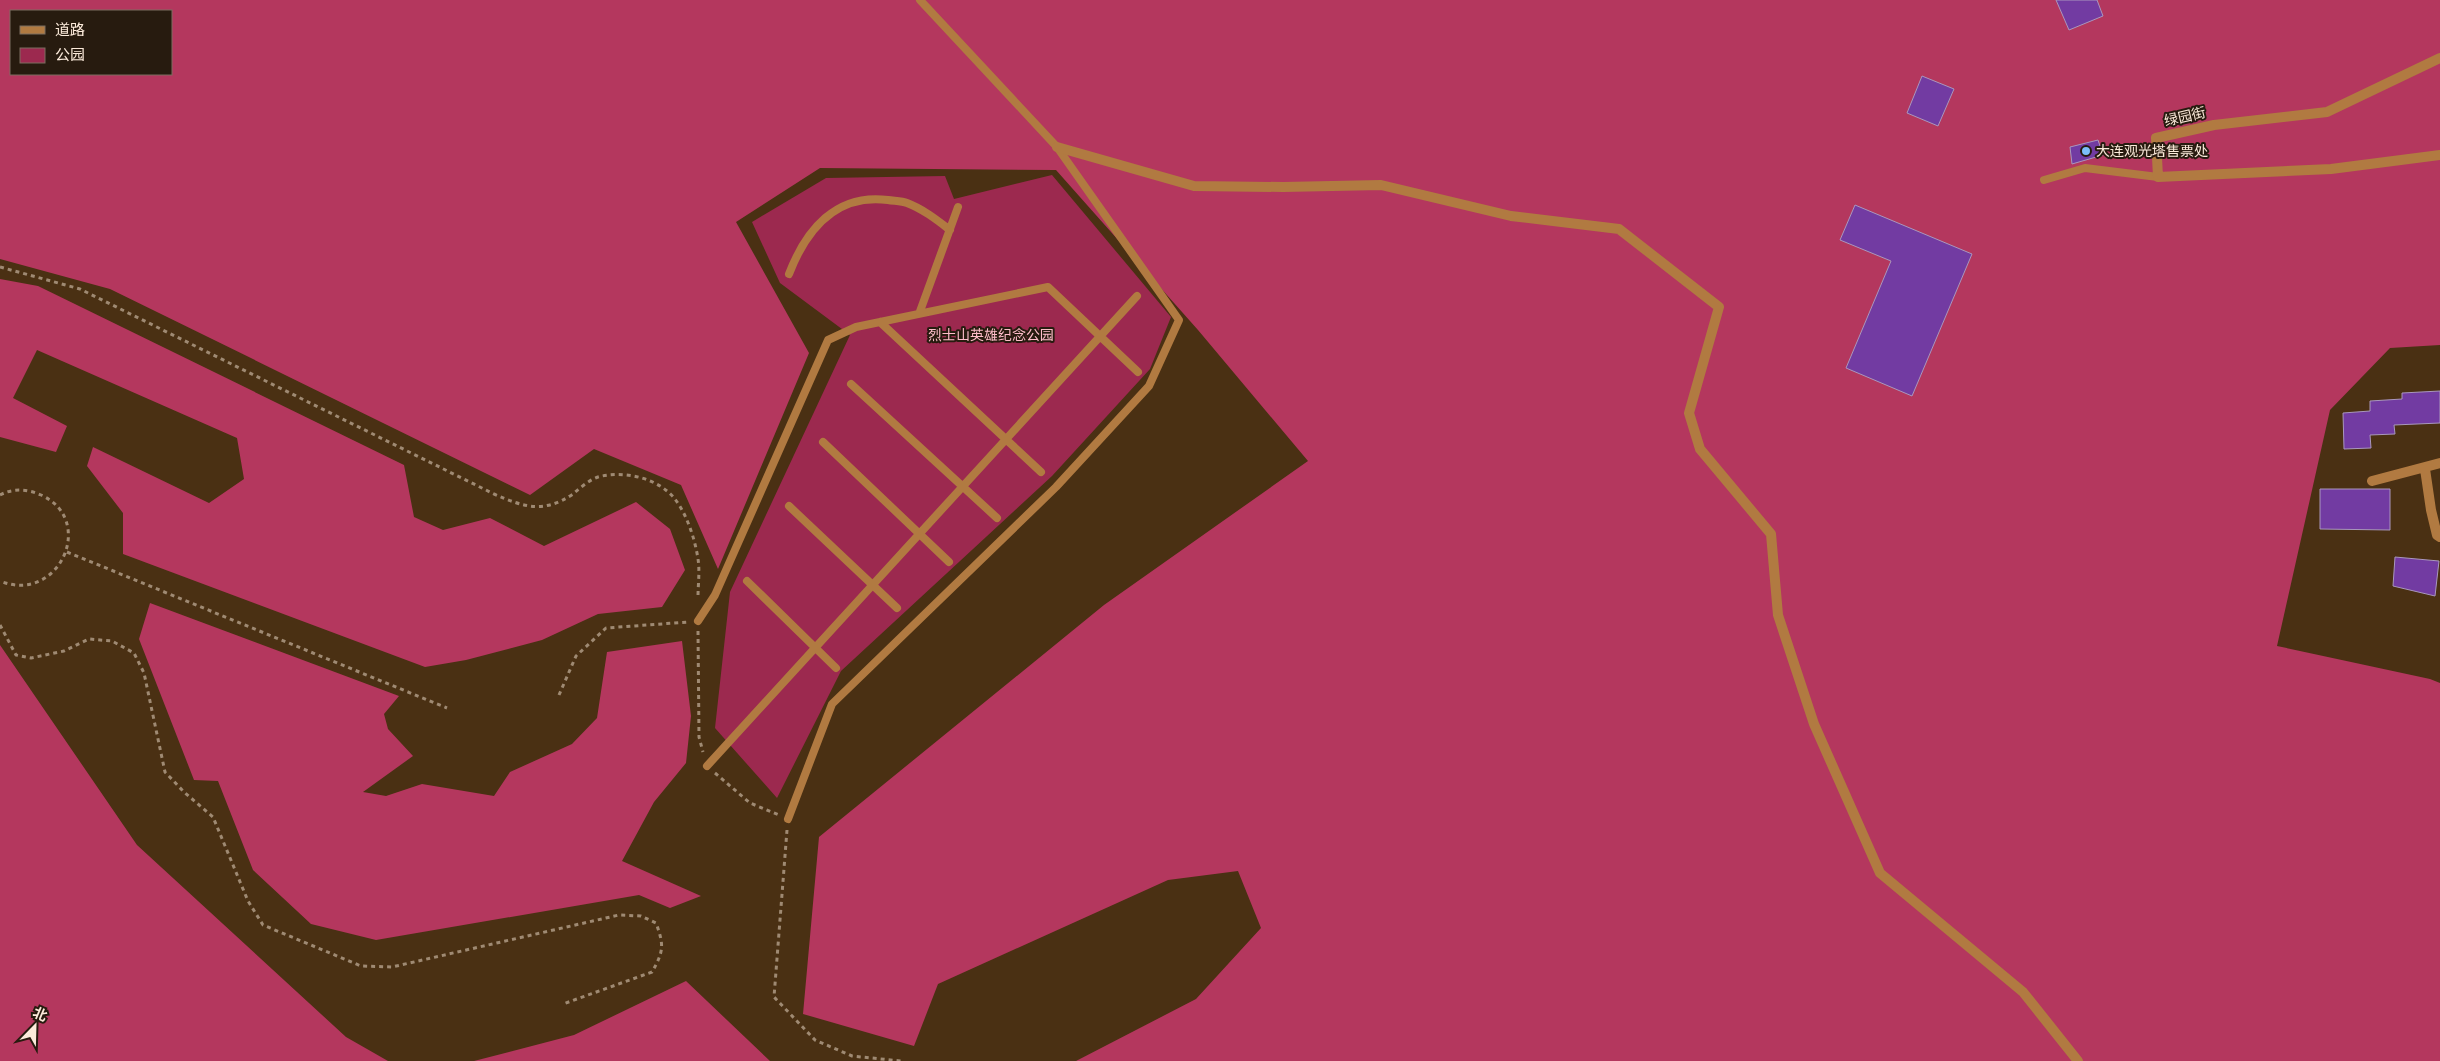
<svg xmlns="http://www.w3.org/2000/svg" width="2440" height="1061" font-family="Rubik,'Noto Sans SC',sans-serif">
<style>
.green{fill:#9c294f}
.forest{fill:#b4375e;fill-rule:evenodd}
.building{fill:#723ba2;stroke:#a997bd}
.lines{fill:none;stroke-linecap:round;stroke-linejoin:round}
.path{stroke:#9f8a73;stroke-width:3;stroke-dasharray:4 4;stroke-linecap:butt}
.lane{stroke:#b17a41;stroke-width:8}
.street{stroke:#b17a41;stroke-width:10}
.poi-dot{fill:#7bbef8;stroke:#271b0f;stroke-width:2}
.labels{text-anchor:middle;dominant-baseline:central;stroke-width:4;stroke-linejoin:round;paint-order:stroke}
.street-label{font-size:14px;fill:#fcebdb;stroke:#271b0f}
.poi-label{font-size:14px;fill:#fcebdb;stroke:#271b0f;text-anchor:start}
.park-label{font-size:14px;fill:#febdca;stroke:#271b0f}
</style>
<rect width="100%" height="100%" fill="#4a3013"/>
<path class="green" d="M1052,175l119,142 -21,52 -98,107 -211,195 -64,127 -62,-70 15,-136 120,-257 -70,-52 -28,-61 74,-44 119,-2 9,23z"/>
<path class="forest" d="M0,0h2440v345l-50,3 -60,62 -53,236 153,33 10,4v378h-1364l120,-62 65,-71 -23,-57 -70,9 -230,104 -24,62 -111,-32 16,-177 285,-232 204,-144 -110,-131 -142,-160 -236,-2 -84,54 73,131 -91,216 -37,-84 -87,-36 -64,46 -420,-206 -110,-30zM11,11h160v63h-160z
M0,279l38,7 366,179 10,52 29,13 47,-12 54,28 92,-44 34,27 15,41 -23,37 -64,7 -56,26 -76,20 -41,7 -302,-113v-41l-36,-47 6,-19 116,56 35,-24 -7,-41 -200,-88 -24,48 54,28 -11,26 -56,-15z
M150,603l249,93 -15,18 4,15 25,27 -50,36 23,4 36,-12 72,12 16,-24 62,-28 25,-26 10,-66 75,-11 9,75 -5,47 -32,39 -32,59 79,35 -31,12 -31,-13 -263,45 -65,-16 -58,-54 -35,-89 -24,-1 -55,-141z
M0,645l137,200 209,192 42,24h-388z
M686,981l84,80h-296l100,-26z"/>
<path class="building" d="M2056,0h41l6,16 -34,14z
M1922,76l32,13 -16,37 -31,-13z
M2098,140l5,15 -31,9 -2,-17z
M1855,205l117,49 -60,142 -66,-28 45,-107 -51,-21z
M2440,391v32l-46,2 1,9 -25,1 1,13 -27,1 -1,-36 27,-2v-10l32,-2v-6z
M2320,489h70v41l-70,-1z
M2395,557l44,4 -4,35 -42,-10z"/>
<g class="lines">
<path class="path" d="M0,267l80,22 414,205c30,13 49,20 79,0 7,-6 16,-14 25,-17 22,-6 51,-1 69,14 17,13 28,47 31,68 2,12 0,26 0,38
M0,495c13,-7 28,-6 41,0 56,25 18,110 -41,86
M67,552l380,156
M0,625l16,30 15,3 33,-7 25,-12 23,2 22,12 10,20 21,99 19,20 29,25 35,84 15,24 98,41 31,1 227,-52 22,1 15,7c8,22 8,28 -4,49l-89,32
M698,631l1,106 4,15
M559,695l17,-39 30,-28 82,-6
M715,773l35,30 29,12
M787,830l-13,167 41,43 37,16 49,5"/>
<path class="lane" d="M2044,180l41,-12 73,9
M789,274c17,-44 47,-81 99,-74 6,1 14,1 19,3 16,6 30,17 43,27
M919,314l39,-107
M880,322l161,150
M851,384l146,134
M823,442l126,120
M789,506l108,102
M747,581l89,87
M698,621l17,-26 113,-255 28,-13 192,-40 90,85
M707,766l430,-470
M788,819l44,-115 224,-217 93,-101 30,-66 -122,-173 -137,-147"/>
<path class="street" d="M2440,58l-113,54 -113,13 -58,13 2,39 173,-8 109,-14
M1057,147l137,39 89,1 98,-2 130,31 108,13 100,78 -30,106 11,36 71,85 7,81 36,109 66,149 143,119 55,69
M2425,469l6,41 6,25 3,2
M2372,481l68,-18"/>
</g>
<circle class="poi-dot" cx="2086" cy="151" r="5"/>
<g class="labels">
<g class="street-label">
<text transform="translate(2185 117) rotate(-13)">绿园街</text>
</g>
<g class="poi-label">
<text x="2096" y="151">大连观光塔售票处</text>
</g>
<g class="park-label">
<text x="991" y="335">烈士山英雄纪念公园</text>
</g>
</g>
<rect x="10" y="10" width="162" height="65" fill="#271b0f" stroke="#7c6e61"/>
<rect x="20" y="26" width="25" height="8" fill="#b17a41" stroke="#7c6e61"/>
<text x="55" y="35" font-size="15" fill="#fcebdb">道路</text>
<rect x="20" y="48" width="25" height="15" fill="#9c294f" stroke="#7c6e61"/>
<text x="55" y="60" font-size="15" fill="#fcebdb">公园</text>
<g transform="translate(35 1026) rotate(23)" stroke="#271b0f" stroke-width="4" paint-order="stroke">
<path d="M0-4L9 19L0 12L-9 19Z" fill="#fcebdb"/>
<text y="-8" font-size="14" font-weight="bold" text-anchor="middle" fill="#fcebdb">北</text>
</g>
</svg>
